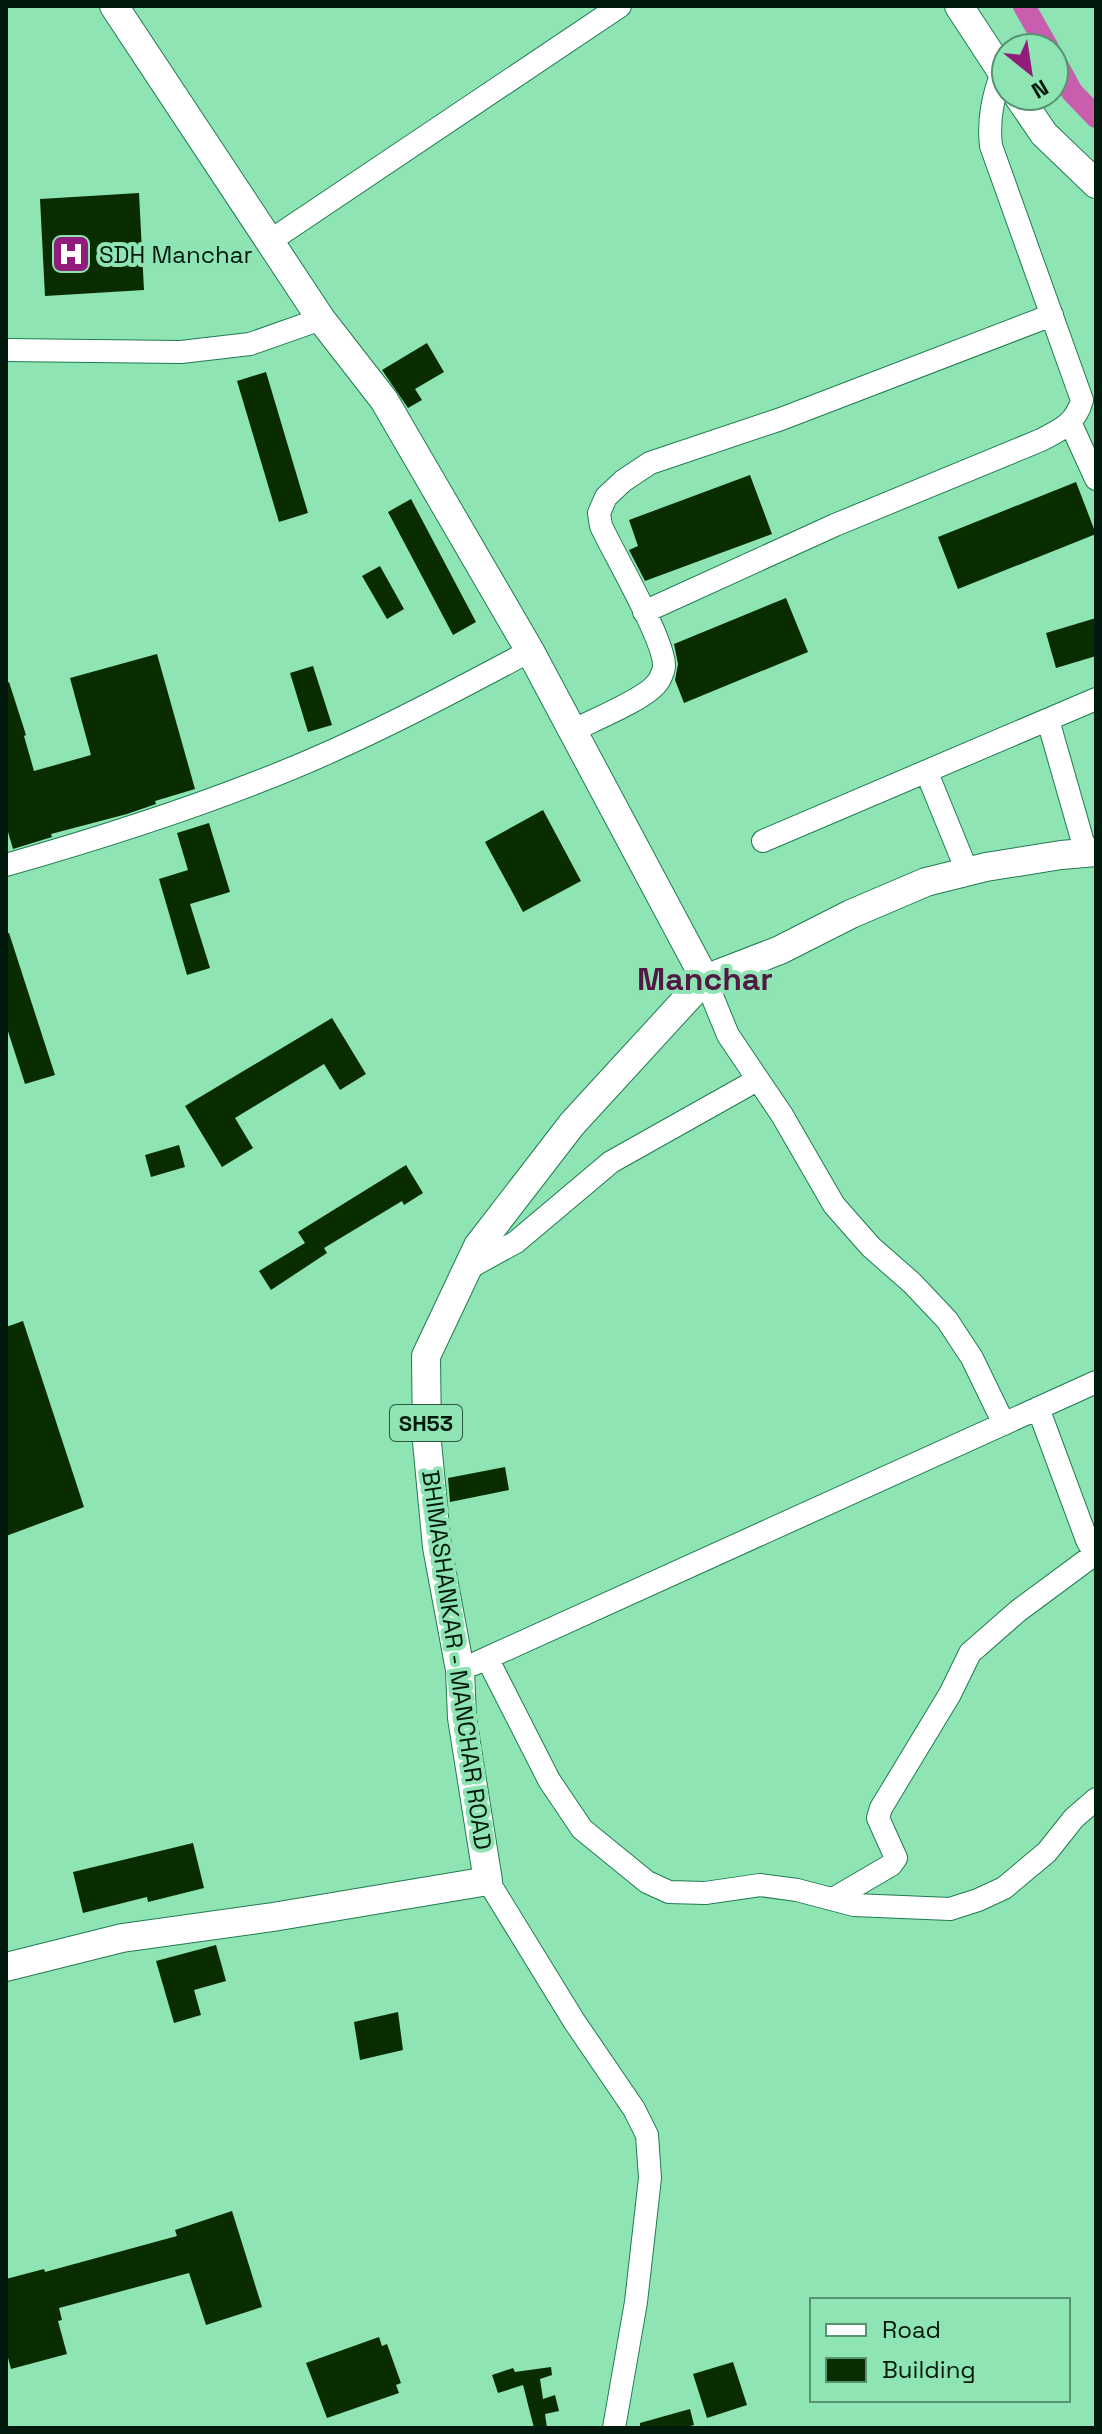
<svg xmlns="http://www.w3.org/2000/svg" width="1102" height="2434" font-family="'Space Grotesk',sans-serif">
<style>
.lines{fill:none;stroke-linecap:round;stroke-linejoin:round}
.canal{stroke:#c95eae;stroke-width:22}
.building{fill:#092d00}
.minor-casing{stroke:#207b51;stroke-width:24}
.major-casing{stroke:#207b51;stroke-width:30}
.minor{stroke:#fff;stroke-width:22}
.major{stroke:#fff;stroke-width:28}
.labels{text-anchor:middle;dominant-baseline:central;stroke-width:8;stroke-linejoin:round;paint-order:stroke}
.shield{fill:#8ee4b3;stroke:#2b573f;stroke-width:2}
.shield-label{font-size:22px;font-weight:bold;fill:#011a0d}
.poi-label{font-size:24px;fill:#011a0d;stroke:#8ee4b3;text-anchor:start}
.street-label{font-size:24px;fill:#011a0d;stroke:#8ee4b3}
.district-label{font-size:32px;font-weight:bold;fill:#511944;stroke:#8ee4b3}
</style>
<rect width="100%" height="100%" fill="#8ee4b3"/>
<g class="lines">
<path class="canal" d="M1024,6l24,42
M1054,59l18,33 24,25"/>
</g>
<path class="building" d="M139,193l5,97 -99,6 -5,-97z
M427,343l17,29 -29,17 7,11 -14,8 -26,-38z
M266,372l42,141 -29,9 -42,-141z
M750,475l22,59 -127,47 -16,-31 9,-4 -9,-26z
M1076,482l20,52 -138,55 -20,-52z
M411,499l65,123 -23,13 -65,-123z
M380,566l24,43 -17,10 -25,-43z
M786,598l22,54 -124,51 -9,-23 3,-16 -4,-20z
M1096,618v38l-40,12 -10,-35z
M157,654l38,135 -40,12 1,3 -29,10 -76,20 1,3 -39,12 -7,-24v-142l3,-1 17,53 -2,1 10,35 57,-16 -21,-77z
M313,666l19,59 -24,7 -18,-59z
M543,810l38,71 -58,31 -38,-70z
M209,823l21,69 -40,12 20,64 -23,7 -28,-96 29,-9 -11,-37z
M9,933l46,142 -30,9 -19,-59v-91z
M332,1018l34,56 -26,16 -16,-26 -89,54 18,30 -31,19 -37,-61z
M179,1145l6,22 -34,10 -6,-22z
M406,1165l17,28 -19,12 -2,-4 -78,47 3,5 -56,37 -12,-19 46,-28 -7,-11z
M23,1321l61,186 -78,29v-209z
M505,1467l4,23 -59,12 -2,-24z
M193,1843l11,45 -56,14 -1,-5 -64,16 -10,-41z
M216,1945l10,36 -32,9 7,25 -27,8 -18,-62z
M398,2012l5,38 -43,10 -6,-38z
M232,2211l30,96 -56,18 -17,-52 -130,35 3,12 -4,1 9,33 -56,15 -5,-19v-71l38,-10 1,3 132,-36 -2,-6z
M379,2337l3,9 5,-2 14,39 -5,2 3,8 -72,25 -21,-55z
M733,2362l14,43 -40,13 -14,-44z
M551,2367l1,8 -12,4 3,20 12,-4 4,16 -14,3 2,14h-13l-11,-43 -25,8 -6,-18 21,-7 2,4z
M690,2409l4,16 -12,3h-42v-5z"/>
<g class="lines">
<g class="minor-casing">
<path id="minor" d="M270,241l350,-235
M6,350l175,2 69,-8 71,-25
M1070,422l26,57
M644,612l191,-87 206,-85c20,-10 35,-17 41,-40l-91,-254c-3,-27 2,-49 11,-74
M1048,720l38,133
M572,731c19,-10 74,-32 85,-48 3,-3 7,-13 7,-17 1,-25 -50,-112 -63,-140l-2,-13 7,-16 17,-16 27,-18 131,-44 271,-104
M927,773l40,98
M763,841l333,-142
M6,865c84,-24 167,-50 249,-82 95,-36 185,-84 275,-132
M705,979l23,56 54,80 52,90 37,42 41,36 35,37 25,38 32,66
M465,1270l51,-28 95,-80 146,-82
M1038,1408l49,132 9,16
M487,1658l62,122 33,49 65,53 22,10 36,1 55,-8 37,5 57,15 96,4 28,-9 26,-12 43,-36 27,-34 22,-19
M474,1664l622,-282
M488,1881l86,140 60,88 13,26 3,43 -14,124 -22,126
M833,1899l58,-34 5,-7 -18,-40 3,-10 69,-114 20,-41 48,-42 77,-57"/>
</g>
<g class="major-casing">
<path id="major" d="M114,6l207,313 63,81 146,251 175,328
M959,6l47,72
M1018,96l26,38 52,50
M6,1967l116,-29 151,-21 215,-36 -26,-163 -2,-48 -23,-123 -10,-105 -1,-86 52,-110 94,-122 133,-145 75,-29 71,-36 75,-32 60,-15 75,-12 35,-3"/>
</g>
<use href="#minor" class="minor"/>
<use href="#major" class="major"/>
</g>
<defs>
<g id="hospital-square" transform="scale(2)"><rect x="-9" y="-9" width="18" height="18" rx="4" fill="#921c7a" stroke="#8ee4b3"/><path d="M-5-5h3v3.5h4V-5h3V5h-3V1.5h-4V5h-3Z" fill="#fff"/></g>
</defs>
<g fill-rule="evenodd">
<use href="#hospital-square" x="71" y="254"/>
</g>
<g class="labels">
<rect class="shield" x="390" y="1405" width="72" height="36" rx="6"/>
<g class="shield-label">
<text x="426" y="1423">SH53</text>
</g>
<g class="poi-label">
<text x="99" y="254">SDH Manchar</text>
</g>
<g class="street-label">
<text transform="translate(457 1660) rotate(82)">BHIMASHANKAR - MANCHAR ROAD</text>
</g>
<g class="district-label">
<text x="705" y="979">Manchar</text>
</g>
</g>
<rect width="1102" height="2434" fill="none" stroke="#011a0d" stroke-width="16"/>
<rect x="810" y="2298" width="260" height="104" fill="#8ee4b3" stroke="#569371" stroke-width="2"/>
<rect x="826" y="2324" width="40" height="12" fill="#ffffff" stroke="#569371" stroke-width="2"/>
<text x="882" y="2338" font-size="24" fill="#011a0d">Road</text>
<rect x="826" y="2358" width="40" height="24" fill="#092d00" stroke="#569371" stroke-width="2"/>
<text x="882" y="2378" font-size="24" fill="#011a0d">Building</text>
<g transform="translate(1030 72) rotate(150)"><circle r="38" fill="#8ee4b3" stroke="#569371" stroke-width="2"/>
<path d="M0-6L14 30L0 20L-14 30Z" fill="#921c7a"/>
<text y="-12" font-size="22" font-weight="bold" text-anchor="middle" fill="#011a0d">N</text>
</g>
</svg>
